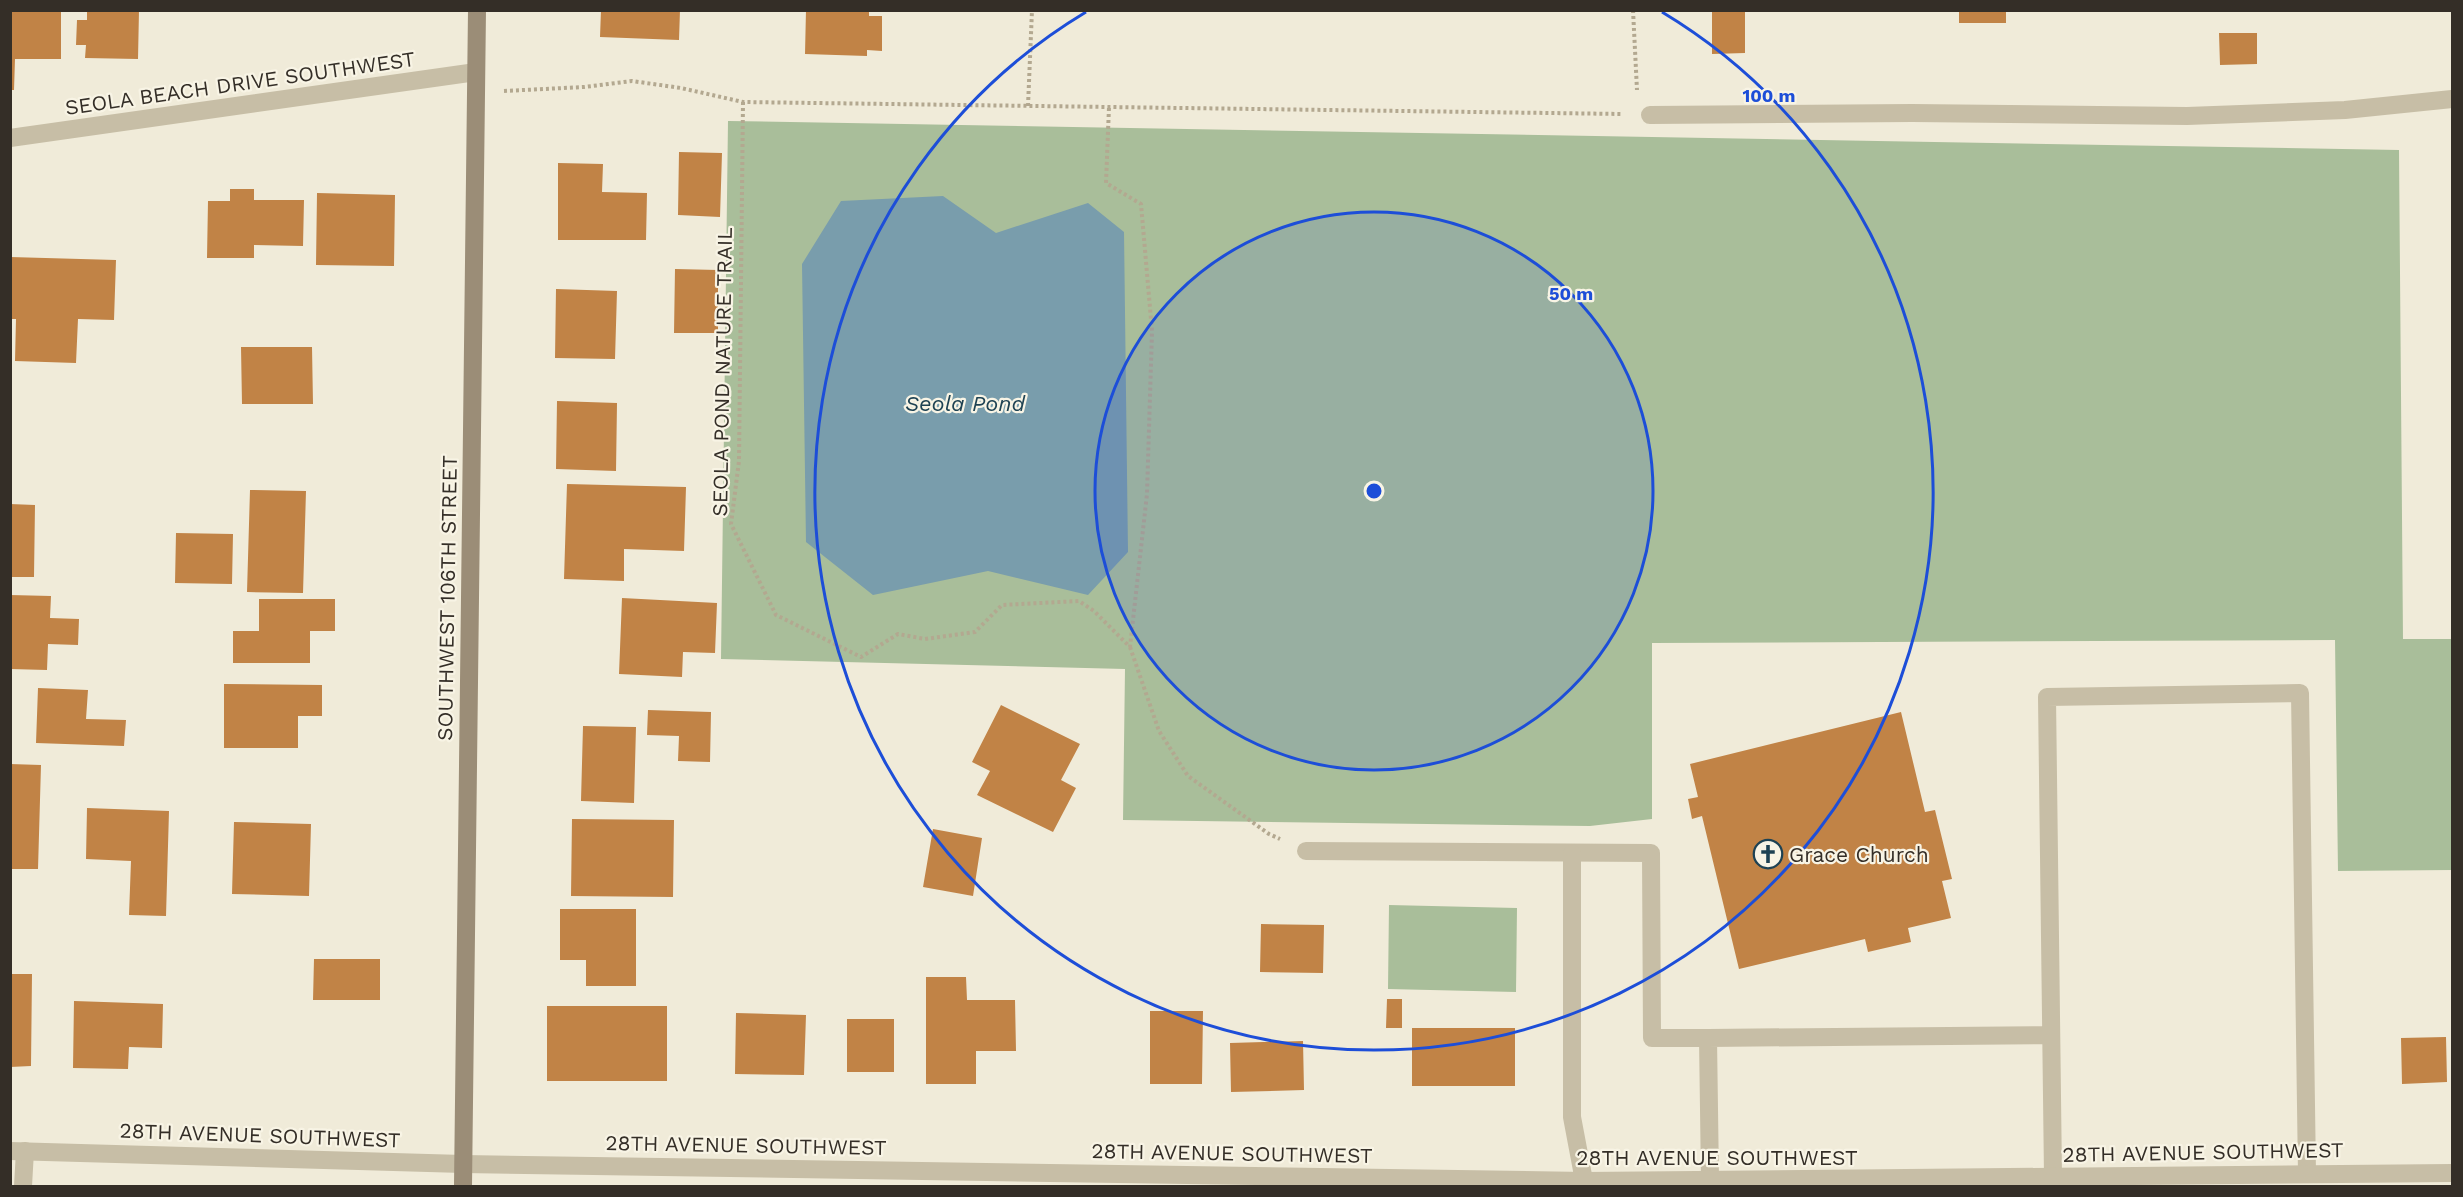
<svg xmlns="http://www.w3.org/2000/svg" width="2463" height="1197" font-family="'Work Sans',sans-serif">
<style>
.green{fill:#a9be9a}
.water{fill:#799dac}
.building{fill:#c18346}
.lines{fill:none;stroke-linecap:round;stroke-linejoin:round}
.path{stroke:#b3a890;stroke-width:4;stroke-dasharray:3 3;stroke-linecap:butt}
.lane{stroke:#c7bea6;stroke-width:18}
.street{stroke:#c7bea6;stroke-width:18}
.secondary{stroke:#9b8d77;stroke-width:18}
.ring{fill:none;stroke:#1d4ed8;stroke-width:3}
.labels{text-anchor:middle;dominant-baseline:central;stroke-width:4.5;stroke-linejoin:round;paint-order:stroke}
.street-label{font-size:21px;fill:#342e27;stroke:#f8f4e5}
.poi-label{font-size:21px;fill:#342e27;stroke:#f8f4e5;text-anchor:start}
.water-label{font-size:22px;font-style:italic;fill:#1e4253;stroke:#f8f4e5}
.centre{fill:#1d4ed8;stroke:#f8f4e5;stroke-width:3}
.ring-label{font-size:18px;text-anchor:middle;font-weight:bold;fill:#1d4ed8;stroke:#f8f4e5;stroke-width:4.5;stroke-linejoin:round;paint-order:stroke}
</style>
<rect width="100%" height="100%" fill="#f0ebd9"/>
<path class="green" d="M728,121l1671,29 4,489h49v231l-114,1 -3,-231 -683,3v176l-62,7 -467,-6 2,-151 -404,-10z
M1389,905l128,3 -1,84 -128,-3z"/>
<path class="water" d="M943,196l53,37 92,-30 36,29 4,320 -40,43 -100,-24 -115,24 -67,-53 -4,-278 39,-63z"/>
<path class="building" d="M10,10h51v49h-46l-1,31h-4z
M87,10h52l-1,49 -53,-1 1,-13h-10l1,-25h10z
M601,10h79l-1,30 -79,-3z
M806,10h63v6h13v35l-15,-1v6l-62,-2z
M1712,10h33v43l-33,1z
M1959,10h47v13h-47z
M2219,33h38v31l-37,1z
M679,152l43,1 -2,64 -42,-2z
M558,163l45,1 -1,28 45,1 -1,47h-88z
M230,189h24v11h50l-1,46 -49,-1v13h-47l1,-57h22z
M317,193l78,2 -1,71 -78,-1z
M10,257l106,3 -2,60 -36,-1 -2,44 -61,-2 1,-42h-6z
M675,269l43,1v63h-44z
M556,289l61,2 -2,68 -60,-1z
M241,347h71l1,57h-71z
M557,401l60,2 -1,68 -60,-2z
M567,484l119,3 -2,64 -60,-2v32l-60,-2z
M250,490l56,1 -3,102 -56,-1z
M10,504l25,1 -1,72h-24z
M176,533l57,1 -1,50 -57,-1z
M10,595l41,1 -1,22 29,1 -1,26 -30,-1 -1,26 -37,-1z
M622,598l95,5 -2,50 -32,-1 -1,25 -63,-3z
M259,599h76v32h-25v32h-77v-32h26z
M224,684l98,1v31h-24v32h-74z
M38,688l50,2 -2,29 40,1 -2,26 -88,-3z
M1001,705l79,39 -19,36 15,8 -23,44 -76,-37 13,-24 -18,-9z
M648,710l63,2 -1,50 -32,-1 1,-25 -32,-1z
M1901,712l24,100 10,-2 17,69 -10,2 9,37 -43,10 3,14 -43,10 -3,-13 -126,30 -37,-153 -10,3 -4,-20 10,-2 -8,-33z
M583,726l53,1 -2,76 -53,-2z
M10,764l31,1 -3,104h-28z
M87,808l82,3 -3,105 -37,-1 2,-54 -45,-2z
M572,819l102,1 -1,77 -102,-1z
M234,822l77,2 -2,72 -77,-2z
M933,829l49,9 -9,58 -50,-9z
M560,909h76v77h-50v-26h-26z
M1261,924l63,1 -1,48 -63,-1z
M314,959h66v41h-67z
M10,974h22l-1,92 -21,1z
M926,977h40l1,23h48l1,51h-40v33h-50z
M1387,999h15v29h-16z
M74,1001l89,3 -1,44 -33,-1 -1,22 -55,-1z
M547,1006h120v75h-120z
M1150,1011h53l-1,73h-52z
M736,1013l70,2 -2,60 -69,-1z
M847,1019h47v53h-47z
M1412,1028h103v58h-103z
M2446,1037l1,45 -45,2 -1,-46z
M1303,1041l1,49 -73,2 -1,-49z"/>
<g class="lines">
<path class="path" d="M1633,10l4,80
M504,91l80,-4 48,-6 49,7 62,14 879,12
M743,102l-4,359 -8,63 45,91 85,42 37,-23 27,5 50,-7 27,-27 77,-4 15,10 36,36 17,-153 5,-163 -11,-127 -35,-21 3,-76
M1028,106l4,-96
M1130,647l29,84 29,45 81,58 11,5"/>
<path class="lane" d="M1650,115l262,-2 275,3 158,-6 107,-11
M1306,851l345,2 1,185h56
M2053,1176l-6,-479 253,-4 7,481
M1710,1180l-2,-142 343,-3
M23,1186l2,-35"/>
<path class="street" d="M10,138l466,-66
M1572,854v263l13,69
M10,1151l453,13 1122,17 867,-8"/>
<path class="secondary" d="M463,1186l14,-1176"/>
</g>
<circle cx="1374" cy="491" r="279" fill="#1d4ed8" fill-opacity=".12"/>
<g class="ring">
<circle cx="1374" cy="491" r="279"/>
<path d="M1662 12A559 559 0 1 1 1086 12"/>
</g>
<defs>
<g id="church-ring" transform="scale(1.5)"><circle r="9.5" fill="#f8f4e5" stroke="#1e4253" stroke-width="1.5"/><path d="M-1.2-6h2.4v3.5h3.3v2.4h-3.3V6h-2.4V-.1h-3.3v-2.4h3.3Z" fill="#1e4253"/></g>
</defs>
<g fill-rule="evenodd">
<use href="#church-ring" x="1768" y="854"/>
</g>
<g class="labels">
<g class="street-label">
<text transform="translate(240 83) rotate(-8)">SEOLA BEACH DRIVE SOUTHWEST</text>
<text transform="translate(722 372) rotate(-89)">SEOLA POND NATURE TRAIL</text>
<text transform="translate(447 598) rotate(-89)">SOUTHWEST 106TH STREET</text>
<text transform="translate(260 1135) rotate(2)">28TH AVENUE SOUTHWEST</text>
<text transform="translate(746 1145) rotate(1)">28TH AVENUE SOUTHWEST</text>
<text transform="translate(2203 1152) rotate(-1)">28TH AVENUE SOUTHWEST</text>
<text transform="translate(1232 1153) rotate(1)">28TH AVENUE SOUTHWEST</text>
<text x="1717" y="1157">28TH AVENUE SOUTHWEST</text>
</g>
<g class="poi-label">
<text x="1789" y="854">Grace Church</text>
</g>
<g class="water-label">
<text x="965" y="403">Seola Pond</text>
</g>
</g>
<circle cx="1374" cy="491" r="9" class="centre"/>
<g class="ring-label">
<text x="1769" y="102">100 m</text>
<text x="1571" y="300">50 m</text>
</g>
<rect width="2463" height="1197" fill="none" stroke="#342e27" stroke-width="24"/>
</svg>
